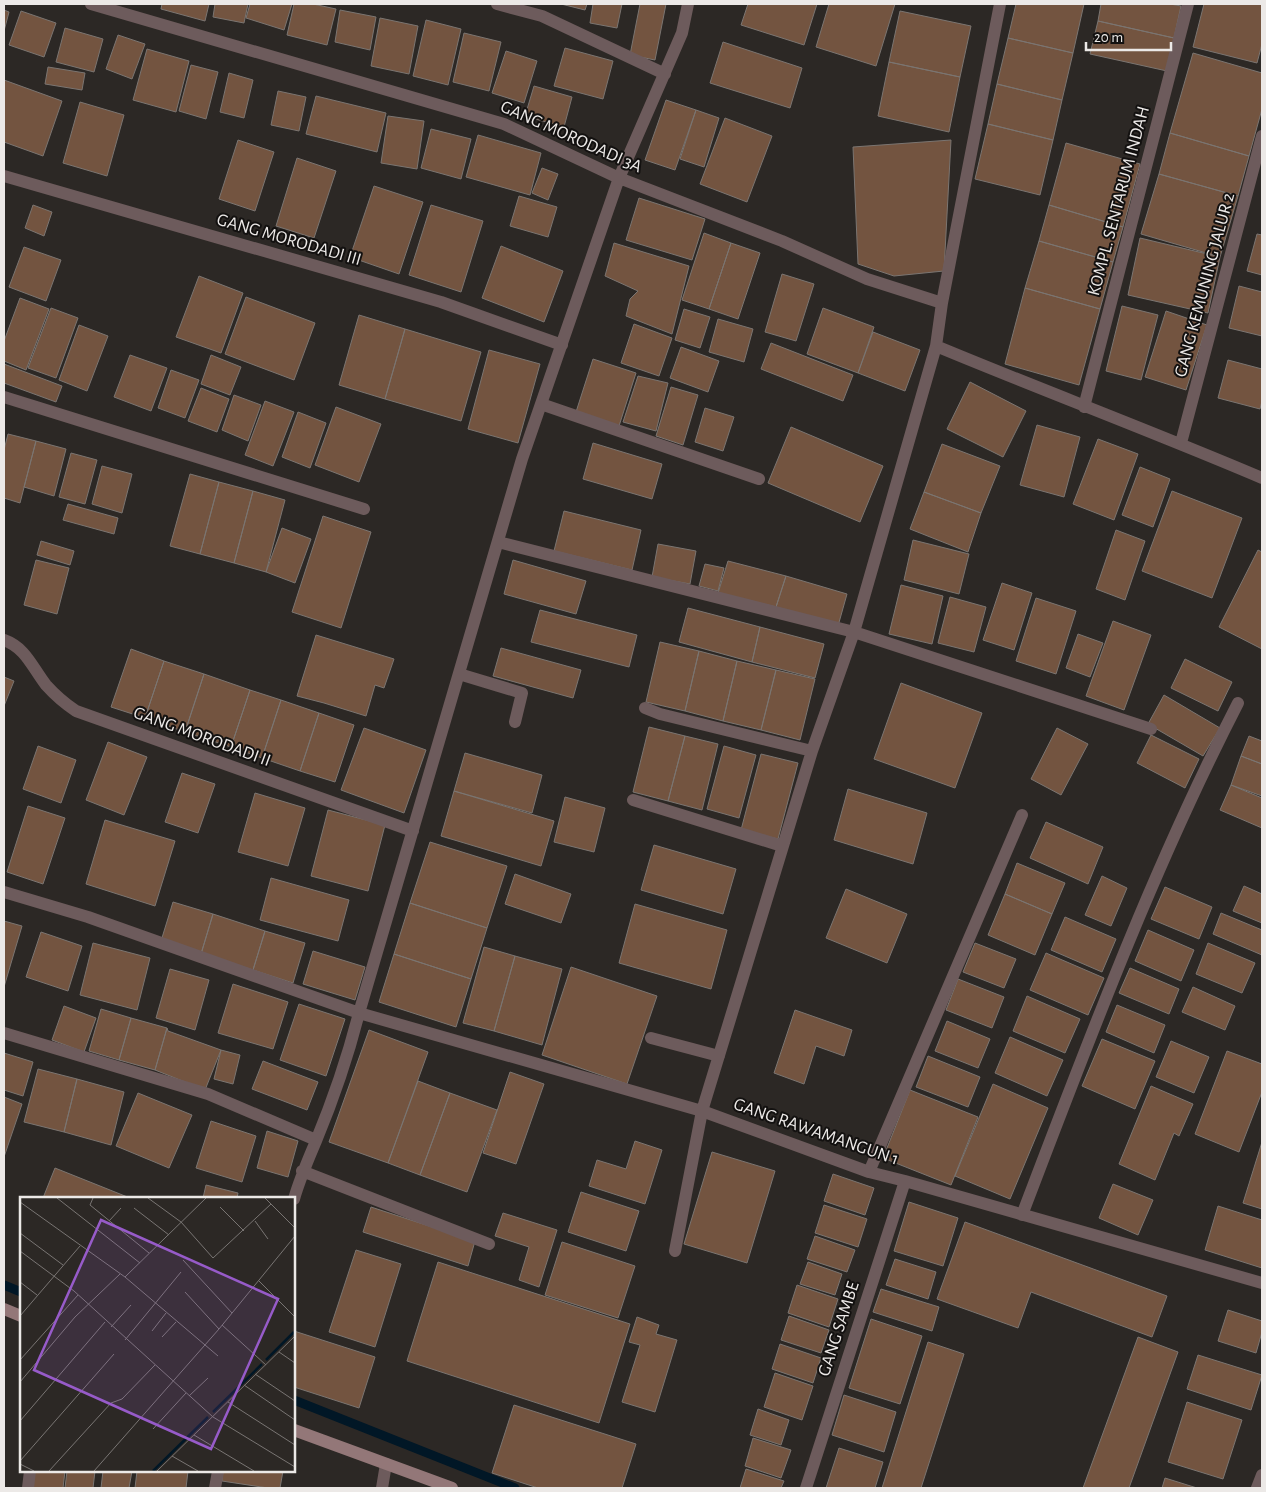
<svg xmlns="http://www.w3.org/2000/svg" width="1266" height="1492" font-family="'Alegreya Sans',sans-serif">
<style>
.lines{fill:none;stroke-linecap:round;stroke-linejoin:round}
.stream{stroke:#011726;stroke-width:9}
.building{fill:#735440;stroke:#7b7571}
.street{stroke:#6d5b5c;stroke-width:12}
.secondary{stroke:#937778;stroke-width:12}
.labels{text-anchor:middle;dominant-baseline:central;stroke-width:4;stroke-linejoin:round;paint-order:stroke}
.street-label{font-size:18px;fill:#ece9e7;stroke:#131110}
.inset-river{fill:none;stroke:#011726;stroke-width:2.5}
.inset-road{fill:none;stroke:#797573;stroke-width:1}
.view{fill:#975bc9;fill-opacity:0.15;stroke:#975bc9;stroke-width:2.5}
.inset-edge{fill:none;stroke:#ece9e7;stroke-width:2.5}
</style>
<rect width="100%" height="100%" fill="#2c2825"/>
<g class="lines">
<path class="stream" d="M4,1285l17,7
M294,1400l221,88"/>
</g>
<path class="building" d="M162,4h47l-4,17 -44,-12z
M215,4h33l-4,19 -31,-6z
M250,4h42l-8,26 -38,-12z
M294,4h19l23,5 -9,36 -40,-10z
M561,4h26l-2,6z
M593,4h29l-5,24 -27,-5z
M640,4h26l-11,56 -25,-5z
M748,4h69l-13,41 -63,-20z
M829,4h66l-19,62 -60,-19z
M1016,4h68l-11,49 -65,-15z
M1101,4h69l11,2 -7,32 -76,-17z
M1204,4h58v40l-5,19 -64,-16z
M4,10l5,2 -5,19z
M340,10l36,7 -6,33 -35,-8z
M21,11l35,12 -12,34 -35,-12z
M900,11l71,15 -11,51 -71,-15z
M380,18l38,8 -9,48 -38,-8z
M426,20l35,9 -13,56 -35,-9z
M1098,21l76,17 -7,33 -77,-17z
M65,28l38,11 -9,33 -38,-10z
M464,33l37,9 -12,49 -36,-9z
M118,35l27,9 -13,35 -26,-10z
M1008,38l65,15 -11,47 -65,-16z
M723,42l79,26 -12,40 -80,-25z
M565,48l48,13 -10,38 -49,-13z
M147,49l42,12 -13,51 -43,-12z
M506,51l31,10 -13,42 -32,-10z
M1193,53l69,20v36l-13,47 -79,-23z
M889,62l71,15 -11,55 -71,-16z
M191,65l27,7 -12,47 -27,-8z
M48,67l37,6 -3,17 -37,-6z
M229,73l24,7 -9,38 -24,-6z
M4,80l58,21 -19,55 -39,-14z
M997,84l65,16 -9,40 -65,-16z
M534,86l38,11 -8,30 -39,-11z
M278,91l28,6 -7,34 -28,-6z
M316,96l70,17 -9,39 -71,-18z
M666,100l30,10 -21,60 -30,-10z
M80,102l44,13 -17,61 -44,-13z
M696,110l23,8 -15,49 -24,-8z
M388,116l36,5 -7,48 -36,-6z
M725,118l47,18 -25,66 -47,-18z
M988,124l65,16 -13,55 -65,-16z
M431,129l40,10 -10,40 -40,-11z
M1170,133l79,23 -11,40 -79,-22z
M478,135l63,18 -11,42 -64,-18z
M238,140l36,12 -19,59 -36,-12z
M951,140l-7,131 -50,5 -36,-12 -5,-117z
M1066,143l74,21 -17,63 -74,-22z
M297,158l39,13 -22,67 -38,-12z
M542,168l16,6 -10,26 -16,-7z
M1159,174l79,22 -18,61 -79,-23z
M374,186l49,16 -24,72 -49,-17z
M519,196l38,11 -9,30 -38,-11z
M639,198l66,21 -13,41 -66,-20z
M33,205l19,7 -8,24 -19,-8z
M431,205l52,16 -22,71 -52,-17z
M1049,205l74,22 -10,35 -74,-21z
M704,233l27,10 -22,66 -27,-9z
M1257,234l5,1v40l-15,-4z
M1140,238l80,19 -12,56 -80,-18z
M1039,241l74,21 -13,47 -75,-21z
M614,243l75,23 -17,68 -46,-18 4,-17 8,-8 -33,-15z
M731,243l29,10 -22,66 -29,-10z
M501,246l62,25 -19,51 -62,-24z
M24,247l37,13 -15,41 -37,-14z
M782,274l32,10 -18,57 -31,-9z
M199,276l44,17 -22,60 -45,-16z
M1239,286l23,6v44l-33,-8z
M1025,288l75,21 -21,76 -74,-21z
M246,297l69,26 -21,57 -69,-26z
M20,298l29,11 -23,61 -22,-9v-20z
M1122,306l36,9 -17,65 -35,-9z
M51,308l27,10 -22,60 -28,-10z
M823,308l51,19 -16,46 -51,-19z
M684,309l26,8 -10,31 -25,-8z
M1166,311l41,14 -21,65 -41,-13z
M359,315l46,14 -20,70 -46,-14z
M718,319l35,10 -9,33 -35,-10z
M634,324l38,14 -13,38 -38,-13z
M79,325l29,11 -21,55 -28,-11z
M405,329l76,23 -20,69 -76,-22z
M873,332l47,18 -15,41 -47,-18z
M771,343l82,32 -10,26 -82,-32z
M681,347l38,14 -11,31 -38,-14z
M489,350l51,14 -22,79 -50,-14z
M130,355l37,13 -16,43 -37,-14z
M211,355l30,12 -11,28 -29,-11z
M593,359l43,14 -17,53 -43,-14z
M1228,360l34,9v32l-2,8 -42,-11z
M4,364l58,22 -6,16 -52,-19z
M171,370l28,10 -14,38 -27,-10z
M638,376l30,7 -12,48 -33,-9z
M970,382l56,29 -23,46 -56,-28z
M671,387l27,8 -15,50 -27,-9z
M201,388l28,11 -12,33 -29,-11z
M234,395l27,10 -13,36 -26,-11z
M265,401l29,11 -21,54 -28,-11z
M336,407l45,17 -22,58 -44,-17z
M705,408l29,9 -11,34 -28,-9z
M298,412l28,11 -16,45 -28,-11z
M1037,425l43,12 -16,60 -44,-12z
M791,427l92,39 -23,56 -92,-39z
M8,434l28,7 -16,62 -16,-5v-48z
M1098,439l40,15 -24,66 -41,-16z
M36,441l30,8 -12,47 -30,-9z
M593,443l69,21 -10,35 -69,-20z
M942,444l58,22 -19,47 -57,-21z
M71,453l26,7 -12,44 -26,-7z
M102,466l30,8 -10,39 -30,-9z
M1140,467l30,12 -17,48 -31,-12z
M190,474l29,8 -19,72 -30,-8z
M219,482l34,9 -19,72 -34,-9z
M253,491l32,9 -19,72 -32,-9z
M1172,491l70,27 -30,80 -70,-27z
M924,492l57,21 -13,39 -58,-23z
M68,504l50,14 -4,16 -51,-14z
M564,511l77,19 -9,40 -78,-19z
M323,516l48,16 -30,96 -49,-16z
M282,528l29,11 -16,44 -29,-11z
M1116,530l29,11 -20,59 -29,-11z
M913,540l56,14 -10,40 -55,-14z
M41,541l33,10 -4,14 -33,-10z
M658,544l38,7 -6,33 -38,-7z
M1258,550l4,2v97l-43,-22z
M36,560l33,8 -12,46 -33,-9z
M513,560l73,21 -10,33 -72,-20z
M728,561l58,15 -10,31 -58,-14z
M705,564l19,4 -6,23 -19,-5z
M786,576l61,18 -9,32 -62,-19z
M1002,583l30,10 -18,57 -31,-10z
M901,585l42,11 -11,48 -43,-10z
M950,597l36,10 -12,45 -36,-9z
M1036,598l40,13 -20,63 -40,-13z
M688,608l72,19 -8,35 -73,-20z
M540,610l97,25 -8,32 -98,-25z
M1113,621l38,14 -27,75 -38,-14z
M760,627l64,17 -9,34 -63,-16z
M1078,634l25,9 -13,34 -24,-9z
M316,635l78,24 -10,29 -9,-3 -9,31 -42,-13 -27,-7z
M660,642l39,9 -14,60 -39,-9z
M501,648l80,22 -8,28 -80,-22z
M131,649l33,12 -19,57 -34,-11z
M699,651l38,10 -14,60 -38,-10z
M1185,659l47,23 -14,29 -47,-23z
M164,661l40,13 -19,58 -40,-14z
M737,661l39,9 -15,60 -38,-9z
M776,670l39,9 -15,61 -39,-10z
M204,674l46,16 -19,57 -46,-15z
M4,677l10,4 -10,25z
M901,683l81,30 -27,75 -81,-29z
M250,690l31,10 -19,58 -31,-11z
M1164,695l56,33 -17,28 -55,-32z
M281,700l38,13 -19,58 -38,-13z
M319,713l35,12 -19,57 -35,-11z
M649,727l36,9 -17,65 -35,-9z
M364,728l62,22 -22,63 -63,-23z
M1057,728l31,16 -27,51 -30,-16z
M1151,735l48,24 -14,29 -48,-25z
M685,736l33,8 -16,66 -34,-9z
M1249,736l13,5v23l-21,-8z
M108,742l39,15 -23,58 -38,-15z
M38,746l38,14 -15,43 -38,-14z
M724,746l32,9 -17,63 -32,-9z
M465,753l77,22 -10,38 -78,-22z
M761,754l37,9 -20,76 -37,-9z
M1241,756l21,8v32l-31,-11z
M182,773l33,11 -17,49 -33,-11z
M1231,785l31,13v30l-42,-18z
M848,789l79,24 -14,51 -79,-24z
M454,791l100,30 -13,45 -100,-30z
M255,793l50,15 -17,58 -50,-14z
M565,797l40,11 -11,44 -40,-10z
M28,806l37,12 -22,66 -36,-12z
M328,810l57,15 -17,66 -57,-15z
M105,820l70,21 -20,65 -69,-22z
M1046,822l57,25 -15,37 -58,-26z
M430,842l77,24 -20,62 -77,-25z
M654,845l82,24 -13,45 -82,-24z
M1017,863l48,20 -13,31 -47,-20z
M515,874l56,20 -10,29 -56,-19z
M1102,876l25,12 -16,38 -26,-11z
M271,878l78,22 -11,41 -78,-21z
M1244,886l18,8v29l-29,-12z
M1165,887l47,20 -13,32 -48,-20z
M846,889l61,25 -20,49 -61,-25z
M1005,894l47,20 -17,41 -47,-20z
M173,902l40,12 -12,40 -40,-13z
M410,903l77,25 -16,51 -77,-25z
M635,904l92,26 -16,59 -92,-26z
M1221,913l41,17v25l-49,-21z
M213,914l52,17 -12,39 -52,-16z
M1065,917l51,22 -14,33 -51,-22z
M4,921l18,5 -18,61z
M1148,930l46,20 -13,31 -46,-20z
M265,931l40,12 -12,40 -40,-13z
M41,932l41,14 -14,45 -42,-14z
M93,943l57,15 -13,52 -57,-15z
M975,943l41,16 -12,29 -41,-16z
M1208,943l47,20 -13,30 -46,-19z
M484,947l31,9 -21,75 -31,-8z
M313,951l52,16 -10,33 -52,-16z
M1046,953l58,25 -16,37 -58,-25z
M394,954l77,25 -15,48 -77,-25z
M515,956l47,13 -20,76 -48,-14z
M571,967l86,29 -30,88 -85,-29z
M1130,968l49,21 -10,25 -50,-21z
M170,969l39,11 -14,50 -39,-12z
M958,979l46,18 -12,31 -46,-18z
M233,984l55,18 -15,47 -55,-16z
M1193,987l42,19 -10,24 -43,-18z
M1027,996l53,23 -15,34 -52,-22z
M299,1004l46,15 -19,57 -46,-16z
M1117,1005l48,20 -11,28 -48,-21z
M64,1006l32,12 -12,34 -32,-12z
M101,1009l30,9 -12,42 -30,-9z
M795,1010l57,20 -8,26 -28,-10 -12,38 -30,-11z
M131,1018l36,10 -12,42 -36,-10z
M947,1021l43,18 -12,29 -43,-17z
M167,1028l1,3 53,19 -16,40 -50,-20z
M369,1030l59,22 -40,111 -59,-21z
M1010,1037l53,23 -16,36 -52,-23z
M1102,1039l53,22 -20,48 -53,-23z
M1171,1041l38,16 -15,36 -38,-16z
M221,1050l19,5 -7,29 -19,-5z
M1227,1051l35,13v28l-23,60 -44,-18z
M4,1053l29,9 -10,34 -19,-6z
M928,1056l52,21 -12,30 -52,-20z
M263,1061l55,21 -11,28 -55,-21z
M38,1069l39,10 -13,53 -40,-10z
M510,1072l34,12 -28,80 -33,-11z
M77,1079l47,13 -13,53 -47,-13z
M418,1081l32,12 -30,82 -32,-12z
M993,1084l55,24 -38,91 -55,-23z
M1151,1086l42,18 -14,32 -5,-3 -19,47 -36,-16z
M910,1090l68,27 -27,68 -68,-27z
M138,1093l54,22 -23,53 -53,-22z
M450,1093l47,17 -30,82 -47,-17z
M4,1097l18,7 -18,53z
M211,1121l45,15 -14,46 -46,-14z
M267,1131l31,10 -10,36 -31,-9z
M635,1141l27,9 -17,54 -56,-18 8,-26 29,9z
M1262,1142v67l-19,-6z
M712,1152l63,19 -28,92 -63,-19z
M55,1168l75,30h-87z
M833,1174l41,14 -9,27 -41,-14z
M1113,1184l40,16 -15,35 -39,-17z
M206,1185l32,8 -1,5h-34z
M581,1192l58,19 -13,40 -58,-19z
M909,1202l49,16 -15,48 -49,-15z
M824,1205l43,14 -9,28 -43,-14z
M1218,1206l44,14v48l-57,-18z
M371,1207l104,34 -7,25 -105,-34z
M503,1213l54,17 -18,57 -20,-7 10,-33 -34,-11z
M965,1222l202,74 -15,41 -121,-45 -13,36 -81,-29z
M815,1236l40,14 -8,22 -40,-13z
M562,1242l73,24 -17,52 -73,-23z
M356,1250l45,14 -26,83 -46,-15z
M895,1259l41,13 -8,27 -42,-14z
M438,1262l192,62 -31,99 -192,-62z
M808,1262l34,12 -7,21 -35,-11z
M797,1285l41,14 -9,28 -41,-14z
M881,1289l58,18 -7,24 -59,-19z
M1228,1310l34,11v11l-6,21 -38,-12z
M789,1316l40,14 -8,23 -40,-13z
M637,1317l22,8 -3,9 21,6 -22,72 -33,-10 18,-57 -11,-3z
M871,1319l51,17 -22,68 -51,-16z
M294,1331l81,26 -16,51 -65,-21z
M1138,1337l40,15 -49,136h-46z
M928,1342l36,12 -43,134h-39z
M780,1344l41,14 -8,25 -41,-14z
M1198,1355l64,20 -11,35 -64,-21z
M775,1373l38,13 -11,34 -38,-13z
M844,1395l52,17 -12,40 -52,-17z
M1187,1402l55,18 -19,59 -55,-17z
M514,1405l122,39 -14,44h-84l-46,-15z
M758,1409l31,11 -8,25 -31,-10z
M753,1438l38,12 -10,28 -36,-12z
M839,1448l44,14 -8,26h-49z
M746,1469l38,12 -3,7h-41z
M32,1471h33l-2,17h-34z
M67,1471h28l-2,17h-28z
M103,1471h29l-3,17h-28z
M137,1471h51l-2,17h-51z
M223,1471h60l-3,17h-12l-46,-7z
M1165,1478l32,10h-35z"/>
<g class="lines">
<path class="street" d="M91,4l413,120 115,54 163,63 85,38 75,24
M497,4l45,12 123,58
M1000,4l-58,299 -6,43c108,45 218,86 326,132
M4,176l437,126 121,43
M4,397l360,112
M541,404l218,75
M1084,407l104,-403
M1181,443l81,-307
M498,542l356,90 297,97
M4,640c22,8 28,27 42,45 9,10 18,18 30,26l337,120
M459,674l63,19 -7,29
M645,708l15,6 152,37
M633,800l149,46
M4,892l84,25 271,96 343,98 167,61 36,9 357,102
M4,1033l204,61 108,46
M651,1038l68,18
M302,1171l187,73
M869,1172l153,-357
M294,1199c6,-21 14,-39 22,-58 17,-41 32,-85 43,-128l163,-554 97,-281 63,-145 6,-29
M1022,1215c66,-173 131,-347 216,-512
M675,1251l27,-140 110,-360 42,-119 82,-286
M28,1488l2,-17
M215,1488l3,-17
M382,1488l4,-24
M806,1488l99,-307
M1257,1488l5,-13"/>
<path class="secondary" d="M4,1309l17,7
M294,1430l158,58"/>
</g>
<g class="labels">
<g class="street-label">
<text transform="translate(571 137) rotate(24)">GANG MORODADI 3A</text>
<text transform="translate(1119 201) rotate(-75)">KOMPL. SENTARUM INDAH</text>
<text transform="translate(289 240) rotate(16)">GANG MORODADI III</text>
<text transform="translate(1205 285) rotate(-75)">GANG KEMUNING JALUR 2</text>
<text transform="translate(202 737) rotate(20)">GANG MORODADI II</text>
<text transform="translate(816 1132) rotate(19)">GANG RAWAMANGUN 1</text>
<text transform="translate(839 1329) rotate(-72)">GANG SAMBE</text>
</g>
</g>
<g transform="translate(20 1197)">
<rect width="275" height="275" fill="#2c2825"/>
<path class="inset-river" d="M246,163l28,-28M193,215l49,-48M133,274l55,-54"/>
<path class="inset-road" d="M37,1l83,65M73,1l-3,7 59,48M128,1l33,24 32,36 58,-54M245,1l30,30M0,5l105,75 81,-79M200,10l24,24M114,11l35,27M89,24l12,-13M235,24l13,18M0,36l43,32M0,54l54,40 139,126 82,50M163,63l49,53M105,80l93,79M239,84l36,36M0,85l17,13M165,95l34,37M0,119l60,-70M202,128l44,40M91,130l20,-22M132,134l14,-18M142,140l14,-15M105,143l56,-68M259,155l16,11M0,163l58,-65M235,177l40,27M0,185l55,-65 45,-43M224,188l51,35M169,199l19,-18M208,205l67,43M0,224l85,-99M133,232l33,-36M174,238l60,36M152,259l26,15M0,264l94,-107M0,267l14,7M29,274l62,-68 11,-4 33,-34M74,274l125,-142 76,-93M137,274l138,-135"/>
<path class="view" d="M81,23l177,79 -67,150 -177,-79z"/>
<rect width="275" height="275" class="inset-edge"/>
</g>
<rect width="1266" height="1492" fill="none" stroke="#ece9e7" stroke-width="10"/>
<path d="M1086 42v8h85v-8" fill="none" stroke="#ece9e7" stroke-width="2.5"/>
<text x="1094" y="42" font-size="15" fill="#ece9e7" stroke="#131110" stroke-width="4" paint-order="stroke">20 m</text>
</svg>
